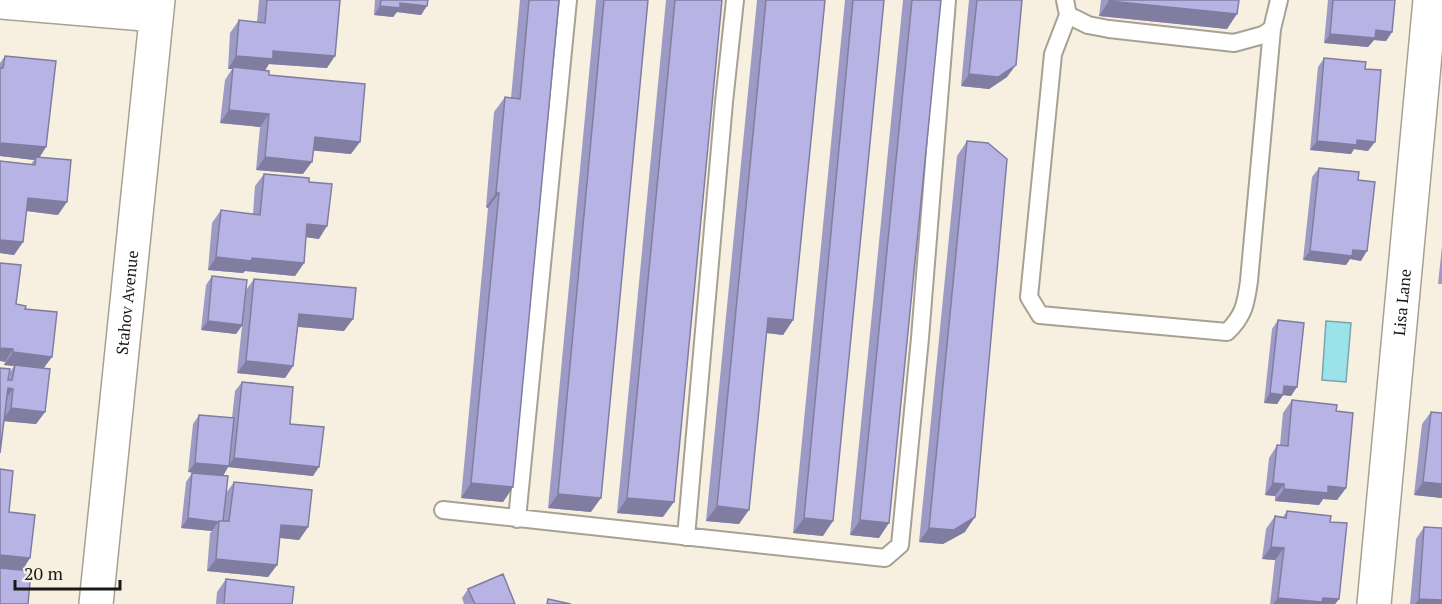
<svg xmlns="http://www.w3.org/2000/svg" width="1442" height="604" font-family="'PT Serif',serif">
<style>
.water{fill:#9ce3e9;stroke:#76a6a9;stroke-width:1.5}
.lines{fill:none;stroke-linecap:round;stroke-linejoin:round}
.lane-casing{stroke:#a8a193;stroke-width:20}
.street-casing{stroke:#a8a193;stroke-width:36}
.lane{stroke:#fff;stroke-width:16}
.street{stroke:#fff;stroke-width:33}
.wall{fill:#9d9ac5}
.shaded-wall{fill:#807da0}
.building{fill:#b7b3e5;stroke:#807da0;stroke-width:1.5}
.labels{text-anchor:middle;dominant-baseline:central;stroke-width:4.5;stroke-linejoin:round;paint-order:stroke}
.street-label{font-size:16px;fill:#1c1914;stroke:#f7f0e1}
</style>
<rect width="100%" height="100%" fill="#f7f0e1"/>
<path class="water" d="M1326,321l25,2 -5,59 -24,-2z"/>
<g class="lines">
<g class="lane-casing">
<path id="lane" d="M1065,0l3,15 20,10 21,4 125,14 29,-8 9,-6 7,-29
M1068,15l-15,39 -24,243 11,18 187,17c17,-16 19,-29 22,-51l23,-252
M443,510l442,48 15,-13 20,-207 27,-338
M517,519l51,-519
M686,537l38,-435 11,-102"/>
</g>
<g class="street-casing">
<g id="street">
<path d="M0,2l156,13"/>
<path id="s1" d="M96,604l62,-604"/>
<path id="s2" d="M1374,604l56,-604"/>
</g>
</g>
<use href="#lane" class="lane"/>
<use href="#street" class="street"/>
</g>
<path class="wall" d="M259,0h81l-13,68 -58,-4 -4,7 86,83 -38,-4 -10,24 -47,-4 4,-43 -40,-4 5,-43 7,-11h-4l2,-36 9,-13 18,2z
M375,0h53l-7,15 -24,-3 -4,5 -19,-2z
M520,0h39l-46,487 -10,15 -42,-4 27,-290 -2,-1 8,-95 11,-15 6,1z
M596,0h52l-57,512 -43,-4z
M666,0h56l-59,517 -46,-4z
M757,0h68l-32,320 -10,15 -16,-2 -28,191 -33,-3z
M845,0h39l-61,536 -30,-3z
M903,0h38l-62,538 -29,-3z
M969,0h53l-15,77 -18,12 -28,-3z
M1101,0h138l-12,29 -128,-13z
M1328,0h67l-3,32 -6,9 -12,-1 -6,7 -44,-4z
M5,56l53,159 -32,-4 -3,31 -9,13 -14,-2v-92l31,3 3,-4 -34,-4v-93z
M1324,58l41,11 3,82 -14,-2 -3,5 -41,-4 8,-83z
M967,141l-2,391 -22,12 -24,-2 38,-386z
M1319,168l39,12 3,81 -11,-2 -4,6 -43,-5 9,-83z
M264,174l45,8 10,57 -13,-2 -2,26 -9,13 -50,-5 -2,2 -35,-3 4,-47 9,-13 32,4 2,-28z
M1442,246v38h-4z
M212,276l34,14 8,-11 90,52 -46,-4 -5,39 -8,12 -48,-5 5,-47 -6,8 -35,-4 5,-45z
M16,304l9,5 27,48 -9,11 2,44 -9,12 -32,-3 6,-49 4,-6 -10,-1 1,-3z
M1278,320l13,76 -8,-1 -6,9 -13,-1 8,-74z
M242,382l48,42 23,52 -85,-9 -5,9 -35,-4 5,-48 6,-9 33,3 3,-27z
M1292,400l44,11 10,77 -9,12 -14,-1 -4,6 -44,-4v-5l-10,-1 4,-37 8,-13h3l3,-32z
M1431,412l11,86 -28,-3 8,-71z
M192,473l34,20 8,-11 74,45 -9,13 -19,-2 -3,27 -9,12 -61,-6 3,-38 2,-2 -31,-3 5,-46z
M1287,511l43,11 9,77 -4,5h-65l5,-44 -13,-1 4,-30 9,-13 8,1z
M1424,527l18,77h-32l6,-65z
M226,579l66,25h-76l1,-12z
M468,589l47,15h-51l-2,-6z"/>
<path class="shaded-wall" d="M1109,1l128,13 -10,15 -128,-13z
M400,3l27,3 -6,9 -24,-3 -4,5 -19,-2 6,-9z
M1376,30l16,2 -6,9 -12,-1 -6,7 -44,-4 6,-9z
M273,51l62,5 -8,12 -58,-4 -5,7 -31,-4 -1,2h-4l8,-13z
M1016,65l-9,12 -18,12 -28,-3 8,-12z
M229,110l40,4 -9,13 -40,-4z
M315,137l45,5 -9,12 -45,-4z
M1357,140l18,2 -7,9 -14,-2 -3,5 -41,-4 7,-9z
M0,143l46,4 -8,13 -2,-3 -2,3 -34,-4z
M265,157l47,5 -9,12 -47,-4z
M496,193h3l-11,15 -2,-1z
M28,198l39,4 -9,13 -39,-5z
M307,224l20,2 -8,13 -21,-3z
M0,240l23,2 -9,13 -14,-2z
M1353,250l14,1 -6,10 -11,-2 -4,6 -43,-5 7,-9z
M216,257l36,1 52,5 -9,13 -50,-5 -2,2 -35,-3z
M299,314l54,5 -9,12 -54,-5z
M768,318l25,2 -10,15 -25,-3z
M208,321l34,4 -6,9 -35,-4z
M0,348l13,1 -8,13 -5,-1z
M13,352l39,5 -9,12 -39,-4z
M246,361l47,5 -8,12 -48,-5z
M1284,386l13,1 -6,9 -8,-1 -6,9 -13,-1 6,-10z
M8,388l5,1 -9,12z
M11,408l34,4 -9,12 -34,-3z
M234,458l85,9 -6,9 -85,-9 -5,9 -35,-4 7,-9 33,3z
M1423,482l19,2v14l-28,-3z
M471,483l42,4 -10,15 -42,-4z
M1273,483l11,1 -9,12 -10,-1z
M1328,486l18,2 -9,12 -14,-1 -4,6 -44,-4 9,-12z
M558,494l43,4 -10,14 -43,-4z
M627,498l47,4 -11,15 -46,-4z
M717,506l32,4 -10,14 -33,-3z
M975,517l-10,15 -22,12 -24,-2 10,-14z
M188,518l30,4 -6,9 -31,-3z
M804,518l29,3 -10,15 -30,-3z
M860,520l29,3 -10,15 -29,-3z
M281,525l27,2 -9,13 -26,-3z
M1271,547l13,1 -9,12 -13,-1z
M0,555l30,3 -8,13 -22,-3z
M216,559l61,6 -9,12 -61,-6z
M1278,598h45l16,1 -4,5h-62z
M1419,599l23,1v4h-27z"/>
<path class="building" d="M267,0h73l-5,56 -62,-5v8l-37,-3 3,-36 26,3z
M381,0h47l-1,6 -27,-3v5l-20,-2z
M529,0h30l-46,487 -42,-4 28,-290h-3l9,-96 15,2z
M604,0h44l-47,498 -43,-4z
M675,0h47l-48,502 -47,-4z
M766,0h59l-32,320 -25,-2 -19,192 -32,-4z
M853,0h31l-51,521 -29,-3z
M912,0h29l-52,523 -29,-3z
M977,0h45l-6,65 -18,12 -29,-3z
M1109,0h130l-2,14 -128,-13z
M1333,0h62l-3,32 -16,-2 -1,8 -45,-4z
M5,56l51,5 -10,86 -46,-4v-75h3z
M1324,58l42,4 -1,7 16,1 -6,72 -18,-2v5l-40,-4z
M233,67l36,4v4l96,9 -5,58 -45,-5 -3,25 -47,-5 4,-43 -40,-4z
M967,141l21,2 19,16 -32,358 -21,13 -25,-2z
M36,157l35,3 -4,42 -39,-4 -5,44 -23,-2v-79l35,4z
M1319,168l40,4 -1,8 17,2 -8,69 -14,-1 -1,6 -42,-5z
M264,174l45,4v4l23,2 -5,42 -20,-2 -3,39 -52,-5v3l-36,-4 5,-47 39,5z
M0,263l21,2 -5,39 10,2 -1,3 32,3 -5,45 -39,-5v-3l-13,-1z
M212,276l35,4 -5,45 -34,-4z
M254,279l102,9 -3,31 -54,-5 -6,52 -47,-5z
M1278,320l26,3 -7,64 -13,-1 -1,9 -13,-2z
M15,365l35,4 -5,43 -34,-4 2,-19 -5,-1 -8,65v-85l10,1 -2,11h4z
M242,382l51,5 -3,37 34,3 -5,40 -85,-9z
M1292,400l45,5 -1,6 17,2 -7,75 -18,-2v7l-44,-4v-5l-11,-1 4,-38 11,1z
M1431,412l11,1v71l-19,-2z
M199,415l35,3 -5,48 -34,-3z
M0,469l13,2 -4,41 26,3 -5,43 -30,-3z
M192,473l36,3 -5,45h-4v1l-31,-4z
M234,482l78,8 -4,37 -27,-2 -4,40 -61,-6 3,-38h10z
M1287,511l44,5 -1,6 17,1 -8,76 -16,-1 -1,4 -44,-4 6,-50 -13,-1 4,-31 11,2z
M1424,527l18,1v72l-23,-1z
M0,568l31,3 -3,33h-28z
M503,574l12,30h-40l-7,-15z
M226,579l68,8 -2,17h-68z
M548,599l23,5h-24z"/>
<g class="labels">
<g class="street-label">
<text stroke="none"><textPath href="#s1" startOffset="303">Stahov Avenue</textPath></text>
<text stroke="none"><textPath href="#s2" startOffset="303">Lisa Lane</textPath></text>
</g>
</g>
<path d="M15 580v9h105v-9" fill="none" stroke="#1c1914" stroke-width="3"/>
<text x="24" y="580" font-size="18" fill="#1c1914" stroke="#f7f0e1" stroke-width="4.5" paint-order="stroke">20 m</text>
</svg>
